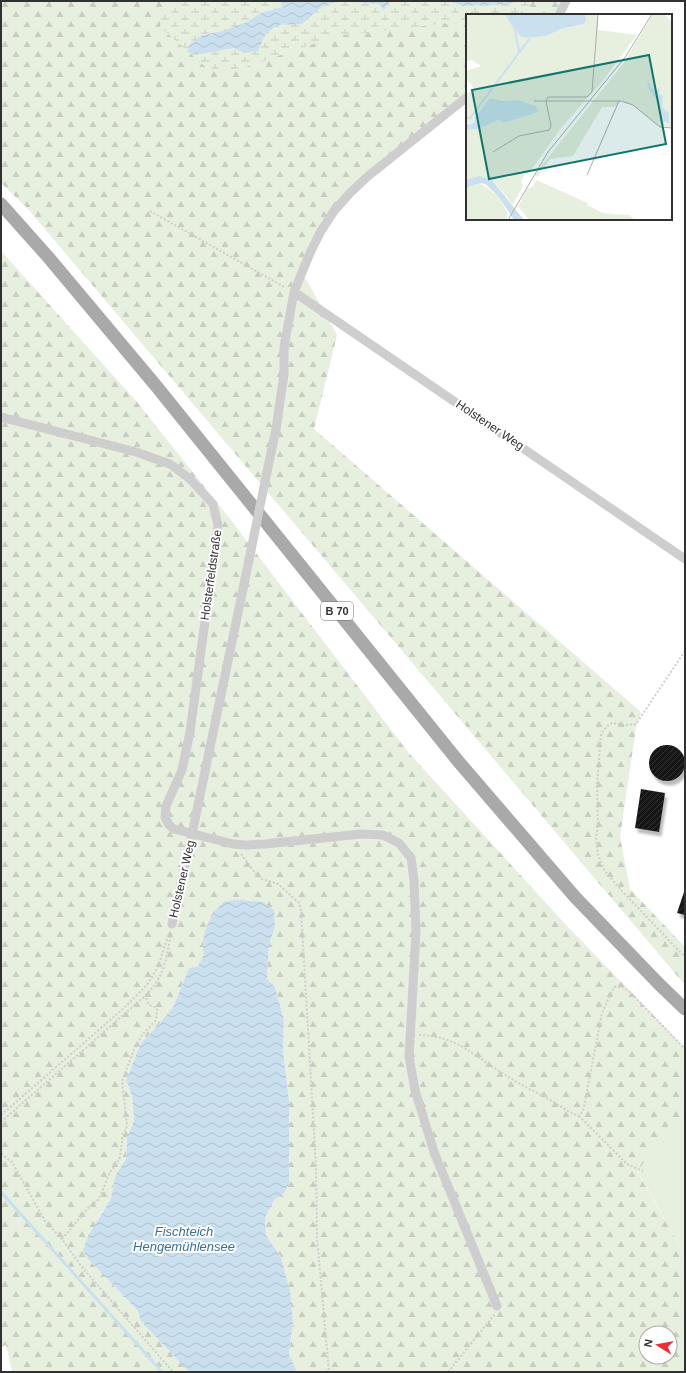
<svg xmlns="http://www.w3.org/2000/svg" width="686" height="1373" font-family="Helvetica,sans-serif">
<style>
.grass{fill:#e7efdf}
.forest{fill:url(#forest-firs);fill-rule:evenodd}
.wetland{fill:url(#wetland-marsh)}
.water{fill:url(#water-waves)}
.lines{fill:none;stroke-linecap:round;stroke-linejoin:round}
.stream{stroke:#cbe0ef;stroke-width:3}
.building{fill:url(#building-hatch);filter:url(#shadow)}
.path{stroke:#cecece;stroke-width:2;stroke-dasharray:2 2;stroke-linecap:butt}
.minor{stroke:#cecece;stroke-width:9}
.primary{stroke:#a9a9a9;stroke-width:13}
.minor-bridge{stroke:#cecece;stroke-width:9}
.labels{text-anchor:middle;dominant-baseline:central;stroke-width:4;stroke-linejoin:round;paint-order:stroke}
.shield{fill:#fff;stroke:#6f6f6f;stroke-width:1}
.shield-label{font-size:11px;font-weight:bold;fill:#313131}
.street-label{font-size:12px;fill:#313131;stroke:#fff}
.water-label{font-size:13px;font-style:italic;fill:#3a7099;stroke:#fff}
.inset-river{fill:none;stroke:#cbe0ef;stroke-width:2}
.inset-road{fill:none;stroke:#adadad;stroke-width:1}
.view{fill:#0f766e;fill-opacity:0.15;stroke:#0f766e;stroke-width:2}
.inset-edge{fill:none;stroke:#313131;stroke-width:2}
</style>
<defs>
<pattern id="forest-firs" width="22" height="20" patternUnits="userSpaceOnUse"><rect width="22" height="20" fill="#e7efdf"/><path d="M5 1l3.5 6h-7zM16 11l3.5 6h-7z" fill="#c7cdc0"/></pattern>
<pattern id="wetland-marsh" width="20" height="14" patternUnits="userSpaceOnUse"><rect width="20" height="14" fill="#e7efdf"/><path d="M1 5h8M5 5V1M11 12h8M15 12V8" fill="none" stroke="#c7cdc0"/></pattern>
<pattern id="water-waves" width="16" height="10" patternUnits="userSpaceOnUse"><rect width="16" height="10" fill="#cbe0ef"/><path d="M0 5q4-4 8 0t8 0" fill="none" stroke="#afc1cd"/></pattern>
<pattern id="building-hatch" width="6" height="6" patternUnits="userSpaceOnUse"><rect width="6" height="6" fill="#181818"/><path d="M-1 1l2-2M0 6l6-6M5 7l2-2" fill="none" stroke="#313131"/></pattern>
<filter id="shadow"><feDropShadow dx="2.5" dy="4.5" stdDeviation="1" flood-color="#0004"/></filter>
</defs>
<rect width="100%" height="100%" fill="#fff"/>
<path class="grass" d="M685,1114v142l-48,-86z"/>
<path class="forest" d="M1,1h564l-7,14h-91v80l-119,97 -48,80 7,9 30,54 -23,94 327,283 -5,16 -16,109 10,52 55,58v38l-657,-776 -27,-26z
M1,251l136,151 93,117 178,233 159,174 118,122v66l-48,57 48,85v116h-388l-8,-17 4,-33 -12,-65 -15,-22 -1,-17 10,-19 8,-4 6,-11v-84l-6,-49 1,-31 -9,-33 -8,-8 2,-34 6,-19 -71,28 -6,12 -9,2 -16,39 -14,17 -18,19 -15,37 6,16 2,25 -7,16 -1,22 -11,17 -4,22 -14,22 -8,40 49,51 4,10 47,51h-177l-6,-27 -5,2zM646,1333h24v24h-24z"/>
<path class="wetland" d="M174,1h357l-5,10 -23,4h-36v6l-131,15 -93,32 -32,4 -51,-45 2,-14z"/>
<path class="water" d="M278,1h112l-6,9 -5,-6 -36,-3 -19,4 -22,19 -24,1 -12,8 -8,18 -14,2 -10,-5 -32,6 -15,-2 3,-8 13,-9 20,-4 22,-8 16,-10 24,-7z
M449,1h70l-10,3 -46,2z
M241,900l22,2 11,8 1,16 -6,19 -2,34 8,8 9,33 -1,31 6,49v84l-6,11 -8,4 -10,19 1,17 15,22 9,35 3,30 -4,32 8,18h-108l-48,-51 -3,-10 -49,-51 -6,-9 5,-15 23,-38 4,-22 11,-17 1,-22 7,-16 -2,-25 -6,-16 15,-37 18,-19 14,-17 16,-39 9,-2 6,-12c-5,-15 6,-41 19,-51 4,-3 13,-3 18,-3z"/>
<g class="lines">
<path class="stream" d="M1,1192l161,180"/>
</g>
<path class="building" d="M649 763a18 18 0 1 1 36 0a18 18 0 1 1-36 0Z
M641,789l24,4 -6,39 -24,-4z
M685,889v26l-8,-2z"/>
<g class="lines">
<path class="path" d="M150,211l136,77
M685,651l-49,73 -9,1 -15,-2 -5,3 -6,8 -4,51 1,40 -2,13 2,16 6,16 17,20 64,67
M241,854l15,20 6,5 16,5 21,19 2,7 15,256 1,72 12,134
M419,1035c38,1 55,21 85,39 15,10 32,18 48,27 9,5 17,12 27,15l4,-5 19,-98 12,-26h9l8,6 54,56
M1,1115l123,-107 21,-21 8,-11 6,-12 10,-31
M579,1116l48,48 16,7
M1,1122l144,-126c4,-5 9,-9 12,-15 9,-14 11,-31 14,-48
M1,1154l11,8 33,59 17,18 19,27 92,106
M62,1239l26,-31 10,-8 4,-8 8,-20 6,-7 4,-8 3,-24 3,-3 1,-5 -5,-44 11,-29 9,-17 14,-15 1,-11 -2,-2 -6,-2 -4,-9
M448,1372l47,-58"/>
<path class="minor" d="M559,15l7,-14
M294,292l391,267
M1,417l135,35 34,12 20,15 23,25 5,21 -28,207 -8,38 -16,36 -1,11 4,8 5,4 59,15 13,1 19,-1 96,-10 22,1 16,8 12,15 3,22 2,52 -7,125 6,33 19,62 63,154
M267,472l9,-43 8,-55v-27l10,-55 16,-39 11,-22 13,-20 16,-18 17,-16 100,-80
M172,924l20,-90 57,-274"/>
<path class="primary" d="M1,204l48,54 108,129 301,374 117,136 84,87 26,25"/>
<path class="minor-bridge" d="M249,560l18,-88"/>
</g>
<g class="labels">
<rect class="shield" x="321" y="602" width="32" height="18" rx="3"/>
<g class="shield-label">
<text x="337" y="611">B 70</text>
</g>
<g class="street-label">
<text transform="translate(490 425) rotate(34)">Holstener Weg</text>
<text transform="translate(211 575) rotate(-82)">Holsterfeldstraße</text>
<text transform="translate(182 879) rotate(-77)">Holstener Weg</text>
</g>
<g class="water-label">
<text x="184" y="1231">Fischteich<tspan x="184" dy="15">Hengemühlensee</tspan></text>
</g>
</g>
<g transform="translate(466 14)">
<rect width="206" height="206" fill="#fff"/>
<path d="M48,153l11,7 -4,7 2,5 -10,19 -18,-22zM70,166l52,23 -1,2 16,8 26,2 7,5 -7,-5 -26,-1 -17,-8 -9,14h-48l-11,-14 9,-17 6,-3zM117,201h9l33,5h-44z" fill="#e7efdf"/>
<path d="M0,0h41l13,22 6,2 20,-2 15,-7 23,-5 1,-10h13v16l39,5 -36,48 -39,44 -34,47 -14,-7 -19,16 -3,-3h-26v-50l13,-1 19,-9 5,3 11,-3 25,-8 -21,-12 -15,1 -13,-3 -15,19 -1,6h-7l-1,-29 9,-4 -9,-12v-7l15,-5 -9,-6 -6,1zM187,0h11l8,8v105h-12l-27,-22 -12,-4 -7,6h-12l-29,49 -23,3 -12,18 -4,-2 89,-111zM14,169l18,13 10,18 -2,6h-40v-32zM120,192l17,8 26,1 6,5 -23,-1 -21,-4h-7l-3,5h-4z" fill="#e7efdf"/>
<path d="M184,63l7,4 5,7 8,29v6l-3,2 -6,-1 -15,-35 -1,-4z" fill="#e7efdf"/>
<path d="M41,0h78l1,6 -2,4 -23,5 -15,7 -20,2 -6,-2zM181,67l8,11 5,-5 -1,7 4,2 -1,11 7,6v10l-8,-2 -4,-21 -8,-10zM24,84l13,3 15,-1 18,6 3,6 -25,8 -11,3 -5,-3 -19,9 -13,1v-8l2,2 6,-1 1,-6zM13,162l13,4 32,40h-10l-16,-24 -13,-12 -5,-1 -14,5v-8z" fill="#cbe0ef"/>
<path class="inset-river" d="M40,0l9,15 4,23M0,104h4l60,-80"/>
<path class="inset-road" d="M68,87h87l12,4 27,22 12,1M80,87l2,-4h39l5,-5 6,-78M27,138l26,-16 30,-6 2,-4 -5,-25M121,161l32,-74M42,206l40,-68 78,-96 26,-42"/>
<path class="view" d="M183,41l17,89 -177,35 -17,-89z"/>
<rect width="206" height="206" class="inset-edge"/>
</g>
<rect width="686" height="1373" fill="none" stroke="#313131" stroke-width="4"/>
<g transform="translate(658 1345) rotate(281)"><circle r="19" fill="#ffffff" stroke="#adadad"/>
<path d="M0-3L7 15L0 10L-7 15Z" fill="#ef2d34"/>
<text y="-6" font-size="11" font-weight="bold" text-anchor="middle" fill="#313131">N</text>
</g>
</svg>
